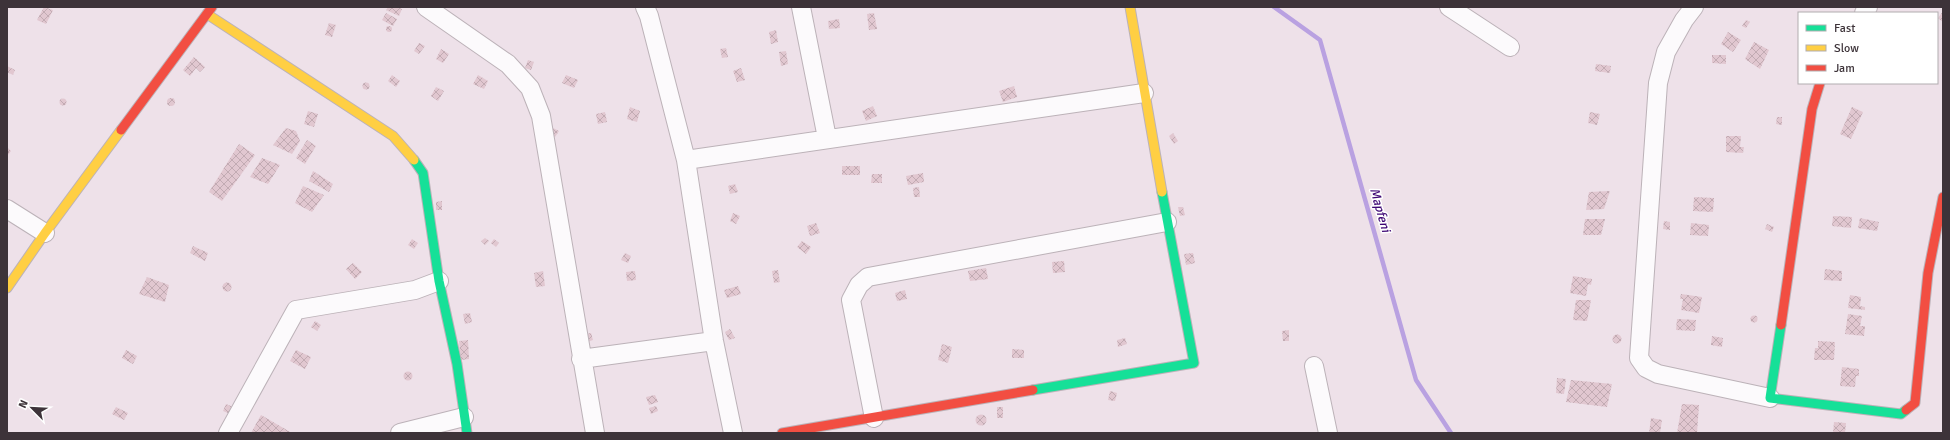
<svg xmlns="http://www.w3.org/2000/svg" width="1950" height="440" font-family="Signika,sans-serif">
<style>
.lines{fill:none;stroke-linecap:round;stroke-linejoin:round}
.stream{stroke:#b9a1e1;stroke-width:4.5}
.building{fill:url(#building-cross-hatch)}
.street-casing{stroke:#bcb2b8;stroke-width:20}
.fast-casing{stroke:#bcb2b8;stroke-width:11}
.slow-casing{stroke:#bcb2b8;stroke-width:11}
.jam-casing{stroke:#bcb2b8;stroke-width:11}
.street{stroke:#fcfafc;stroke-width:18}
.fast{stroke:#16e098;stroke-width:9}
.slow{stroke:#ffcf43;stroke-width:9}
.jam{stroke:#f24e42;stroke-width:9}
.labels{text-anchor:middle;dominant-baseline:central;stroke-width:3;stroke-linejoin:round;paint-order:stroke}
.water-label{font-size:13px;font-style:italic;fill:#3e0774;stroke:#fff}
</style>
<defs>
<pattern id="building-cross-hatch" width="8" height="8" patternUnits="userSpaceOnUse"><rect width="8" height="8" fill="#e1c7d0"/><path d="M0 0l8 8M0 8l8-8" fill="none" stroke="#c2abb3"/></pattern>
</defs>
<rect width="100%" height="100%" fill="#eee1e9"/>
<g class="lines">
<path class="stream" d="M1274,7l46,33 96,340 35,53"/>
</g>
<path class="building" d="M44,7l9,3 -7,14 -9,-4z
M388,7h9l5,2 -3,7 -13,-6z
M1943,11v11l-5,-4z
M386,13l11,6 -4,7 -11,-6z
M874,13l3,16 -8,1 -2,-16z
M839,19l1,9 -11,1 -1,-8z
M1746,20l4,2 -4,6 -4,-2z
M329,23l7,2 -4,12 -7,-2z
M386 29a3 3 0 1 1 6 0a3 3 0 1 1-6 0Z
M776,30l2,12 -7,2 -2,-12z
M1728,32l13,8 -8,12 -12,-8z
M1754,42l15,8 -9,19 -15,-10z
M419,43l6,3 -6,8 -5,-3z
M726,48l2,9 -6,1 -2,-9z
M441,49l8,5 -6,9 -7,-4z
M786,51l2,13 -7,2 -2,-14z
M1712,55h14v9l-14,-1z
M194,57l11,10 -5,5 -4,-4 -6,8 -7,-6z
M528,60l6,2 -3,8 -6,-2z
M1596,64l15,2 -1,7 -15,-2z
M7,66l8,4 -2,5 -6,-3z
M741,68l4,12 -8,2 -4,-11z
M392,75l8,6 -4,6 -8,-6z
M478,75l10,6 -4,8 -11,-5z
M566,75l12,5 -4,8 -12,-5z
M362.5 86a3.5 3.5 0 1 1 7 0a3.5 3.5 0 1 1-7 0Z
M1014,86l3,11 -14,5 -4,-11z
M436,87l8,4 -6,10 -7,-5z
M167 102a4 4 0 1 1 8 0a4 4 0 1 1-8 0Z
M59.5 102a3.5 3.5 0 1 1 7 0a3.5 3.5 0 1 1-7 0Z
M873,106l4,10 -11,5 -4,-10z
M630,107l10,4 -3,11 -10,-3z
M1852,107l11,5 -12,27 -11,-5z
M308,111l10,3 -4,13 -10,-3z
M605,112l2,10 -9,2 -2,-10z
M1590,112l10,2 -3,11 -9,-2z
M1777,117h5v8l-6,-1z
M551,127l8,4 -4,6 -7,-4z
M286,128l10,3 4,10 -8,13 -19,-9z
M1173,133l5,8 -4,3 -5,-8z
M1726,136h15l-1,11h4l-1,6 -17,-1z
M307,140l9,6 -11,18 -9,-6z
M239,144l16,11 -33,46 -13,-9z
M7,147l4,4 -4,5z
M262,158l18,7 -12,19 -18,-7z
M842,166h18v9h-18z
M313,171l20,13 -4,8 -20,-11z
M923,173l1,9 -16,3 -2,-9z
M872,174h10v9h-11z
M735,184l3,8 -8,2 -2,-8z
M303,186l21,9 -12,17 -17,-9z
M919,187l1,10h-6l-1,-9z
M1610,191l-6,18 -18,1 3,-18z
M1694,197l20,1 -1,14 -20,-1z
M442,201v9h-6v-8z
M1178,207h5l2,8 -5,1z
M733,213l7,3 -4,8 -6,-3z
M1833,216l19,1 -1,11 -19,-2z
M1860,218l19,4 -2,9 -19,-3z
M1585,219h20l-4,16h-18z
M1664,221l6,1v8l-7,-1z
M816,223l4,10 -10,3 -3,-10z
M1691,223l18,2 -1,11 -18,-1z
M1767,224l7,3 -2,5 -7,-3z
M485,238l4,3 -4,4 -4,-4z
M412,239l6,4 -4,6 -6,-4z
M494,239l5,4 -3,4 -5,-4z
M802,241l9,6 -5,7 -9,-7z
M193,246l15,7 -3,8 -15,-8z
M625,253l6,3 -3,7 -7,-3z
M1193,253l2,10 -9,2 -2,-11z
M1064,261l1,11 -12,1 -1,-11z
M353,263l9,9 -7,7 -9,-10z
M986,268l2,11 -18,2 -2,-10z
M1825,269l17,2v10l-18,-1z
M778,270l2,12 -6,1 -2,-12z
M543,271l2,15 -9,1 -2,-14z
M635,271l1,9 -9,1 -1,-9z
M1573,276l19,3 -1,6 -3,-1 -2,12 -16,-3z
M147,277l22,8 -4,17 -26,-8z
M222.5 287a4.5 4.5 0 1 1 9 0a4.5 4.5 0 1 1-9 0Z
M738,286l3,8 -14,4 -3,-8z
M905,290l2,9 -10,2 -2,-8z
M1681,294l21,3 -3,16 -18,-3 2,-11h-3z
M1850,295l11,2 -1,9 5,1v3l-17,-2z
M1576,300h15l-4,21 -14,-1z
M470,313l2,9 -7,2 -2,-10z
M1848,314l14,2 -2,10h5l-1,10 -19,-2z
M1750.5 319a3.5 3.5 0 1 1 7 0a3.5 3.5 0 1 1-7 0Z
M1677,319l19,1 -1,11 -19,-1z
M315,321l6,4 -4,6 -6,-4z
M730,329l5,9 -6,2 -4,-8z
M1289,330v11h-6l-1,-10z
M591,333l2,7 -6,2 -2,-8z
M1612.5 339a4.5 4.5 0 1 1 9 0a4.5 4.5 0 1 1-9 0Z
M1712,336l11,2 -1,9 -11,-2z
M1125,338l2,6 -9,3 -1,-7z
M468,340l1,19 -8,1 -2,-19z
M1818,341l17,1 -1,18h-20l1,-12h3z
M942,344l10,3 -4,16 -10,-3z
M1012,349l12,1v8h-12z
M126,350l11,6 -4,8 -11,-6z
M296,350l15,7 -6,12 -15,-8z
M1842,367l17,2v7h-3l-1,11 -15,-1z
M403.5 376a4.5 4.5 0 1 1 9 0a4.5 4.5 0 1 1-9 0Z
M1557,378l9,1 -2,15 -8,-1z
M1571,380l41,4 -5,23 -41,-5z
M1110,391l7,2 -2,8 -7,-1z
M655,395l3,7 -9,3 -3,-8z
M226,404l12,5 -3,7 -12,-5z
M1682,404l17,1 -2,28h-20z
M656,406l2,5 -7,3 -2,-6z
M116,407l12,6 -4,7 -12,-6z
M997,407h6v11h-6z
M975.5 420a5.5 5.5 0 1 1 11 0a5.5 5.5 0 1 1-11 0Z
M261,415l31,18h-41z
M1651,418l11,2 -2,13h-11z
M1834,422l12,1 -1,10h-12z"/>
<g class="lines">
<g class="street-casing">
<path id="street" d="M426,7l82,57 22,24 11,28 54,317
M645,7l4,9 37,144 28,181 19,92
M801,7l26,131
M1449,7l61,40
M1694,7l-10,13 -18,32 -8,31 -19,275 7,10 12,6 112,24
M1864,13l4,-6
M686,160l458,-67
M7,209l38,24
M581,359l133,-18
M1314,366l14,67
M874,418l-23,-118 8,-15 9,-8 299,-55
M228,433l68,-123 119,-20 24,-9
M400,433l64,-16"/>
</g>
<g class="fast-casing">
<path id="fast" d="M414,160l9,13 16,108 18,83 10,69
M1781,325l-11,73 131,16 5,-4
M1033,390l161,-27 -32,-171"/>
</g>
<g class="slow-casing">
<path id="slow" d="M1130,7l32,185
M207,14l186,122 21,24
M7,288l38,-55 76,-103"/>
</g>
<g class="jam-casing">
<path id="jam" d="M121,130l91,-123
M1781,325l31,-216 8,-26
M1906,410l9,-7 13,-130 15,-76
M782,433l251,-43"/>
</g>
<use href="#street" class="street"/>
<use href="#fast" class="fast"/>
<use href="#slow" class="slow"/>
<use href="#jam" class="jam"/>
</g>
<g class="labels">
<g class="water-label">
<text transform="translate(1380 210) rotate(74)">Mapfeni</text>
</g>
</g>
<rect width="1950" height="440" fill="none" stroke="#3d3339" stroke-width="16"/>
<rect x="1798" y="12" width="140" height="72" fill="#ffffff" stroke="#b1adb0"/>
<rect x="1806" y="25" width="20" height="6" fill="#16e098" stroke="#b1adb0"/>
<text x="1834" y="32" font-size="12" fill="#3d3339">Fast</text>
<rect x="1806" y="45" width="20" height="6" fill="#ffcf43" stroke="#b1adb0"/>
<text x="1834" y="52" font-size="12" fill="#3d3339">Slow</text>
<rect x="1806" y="65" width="20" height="6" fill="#f24e42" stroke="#b1adb0"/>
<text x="1834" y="72" font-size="12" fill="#3d3339">Jam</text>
<g transform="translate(32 408) rotate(294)" stroke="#ffffff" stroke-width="3" paint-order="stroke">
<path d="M0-3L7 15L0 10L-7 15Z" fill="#3d3339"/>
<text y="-6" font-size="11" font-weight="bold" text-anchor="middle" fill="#3d3339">N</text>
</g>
</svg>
